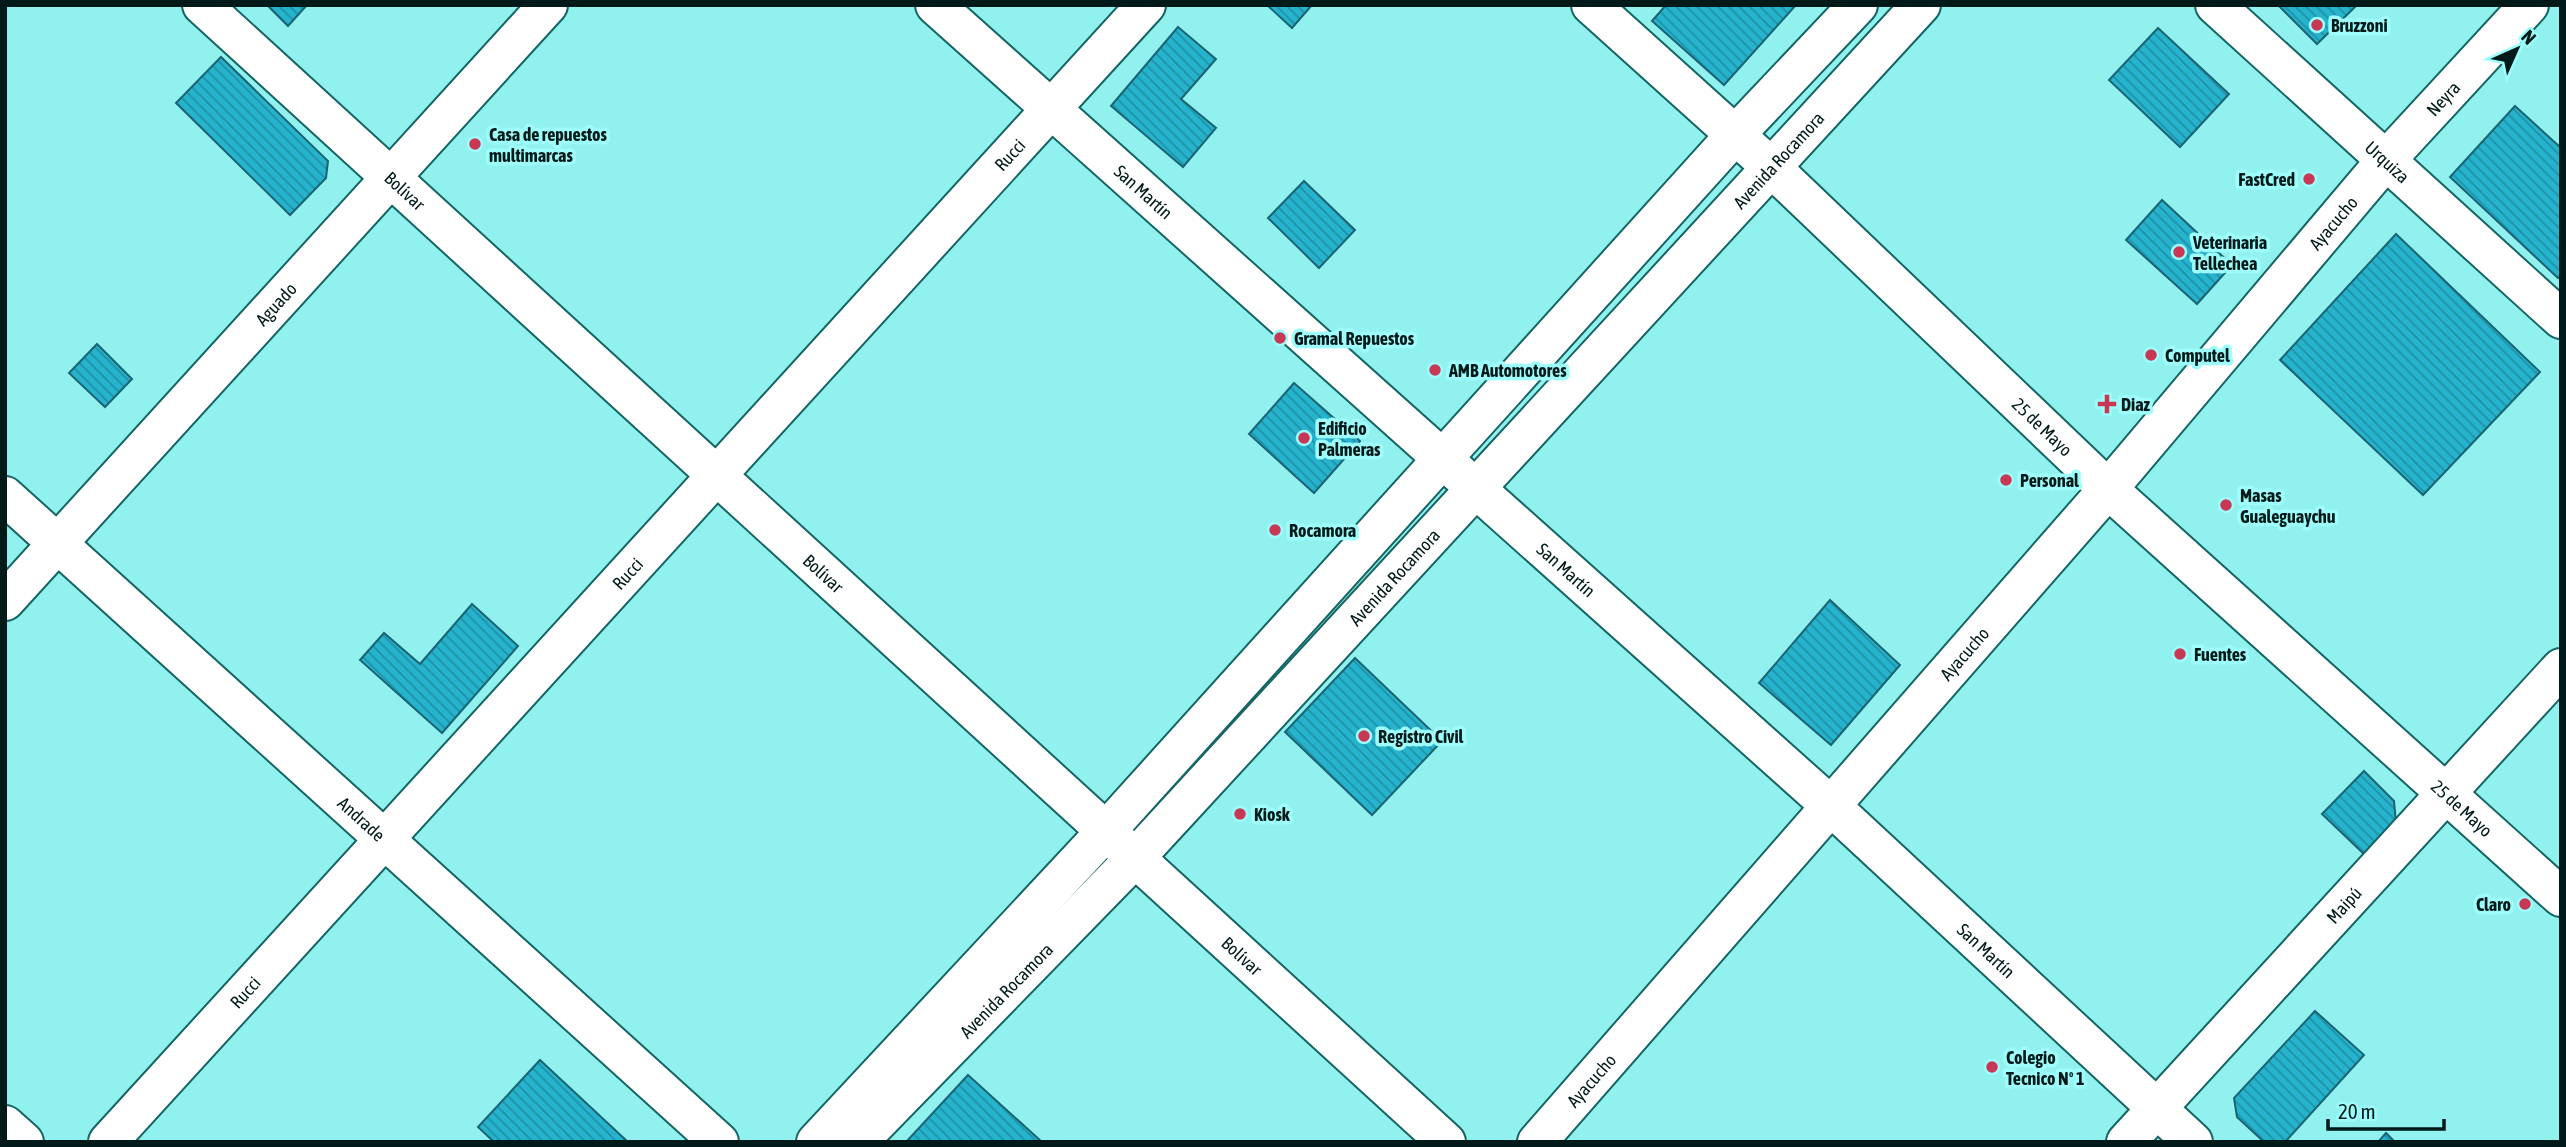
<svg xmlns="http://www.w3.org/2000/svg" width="2566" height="1147" font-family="'Asap Condensed',sans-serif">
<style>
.building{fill:url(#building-back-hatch);stroke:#1a6473;stroke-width:2}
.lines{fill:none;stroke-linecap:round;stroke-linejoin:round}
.minor-casing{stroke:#146564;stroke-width:42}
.major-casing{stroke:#146564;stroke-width:42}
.minor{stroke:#fff;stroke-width:38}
.major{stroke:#fff;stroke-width:38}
.poi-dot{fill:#c83854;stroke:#9efefc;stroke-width:2.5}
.labels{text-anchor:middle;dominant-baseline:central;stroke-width:7;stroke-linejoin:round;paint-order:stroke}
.poi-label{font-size:18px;font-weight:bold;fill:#001919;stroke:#9efefc;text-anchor:start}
.street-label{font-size:18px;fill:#001919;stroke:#9efefc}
</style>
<defs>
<pattern id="building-back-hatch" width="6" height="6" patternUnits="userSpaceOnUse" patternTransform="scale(1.75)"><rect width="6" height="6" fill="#26b3cd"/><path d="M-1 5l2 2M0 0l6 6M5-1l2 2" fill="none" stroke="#1e91a6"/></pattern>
</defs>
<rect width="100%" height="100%" fill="#91f1ef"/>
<path class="building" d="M267,5h40l-19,21z
M1267,5h45l-20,23z
M1666,5h130l-72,80 -72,-64z
M2278,5h79l-40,39z
M1178,27l38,32 -35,40 35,29 -33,39 -72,-61z
M2158,28l71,66 -49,53 -71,-67z
M221,57l107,104 -2,17 -36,37 -114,-112z
M2515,106l46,42v127l-3,3 -108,-101z
M1304,181l51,49 -36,38 -51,-50z
M2162,200l70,65 -35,39 -71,-64z
M2396,234l144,138 -117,123 -143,-135z
M97,344l35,35 -27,28 -36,-34z
M1294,383l66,58 -46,52 -65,-59z
M1830,600l70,65 -69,80 -72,-62z
M472,604l46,42 -76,87 -82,-73 24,-27 36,31z
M1355,658l87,83 -70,74 -87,-83z
M2364,771l30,30 2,22 -31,32 -43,-41z
M2315,1011l49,44 -79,87h-21l-27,-25 -3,-19z
M540,1060l88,82h-134l-16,-15z
M968,1075l74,67h-136z
M2386,1133l9,9h-17z"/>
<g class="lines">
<g class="minor-casing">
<g id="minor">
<path id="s1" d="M202,5l1244,1137"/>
<path id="s2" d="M935,5l897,802 361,335"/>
<path id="s3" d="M1591,5l181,163 336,321 453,408"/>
<path id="s4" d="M2215,5l346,314"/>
<path id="s5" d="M5,496l714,646"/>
<path id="s6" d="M5,601l543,-596"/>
<path d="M5,1125l19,17"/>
<path id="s7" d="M108,1142l1038,-1137"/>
<path id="s8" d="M1537,1142l571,-653 278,-329 143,-155"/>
<path id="s9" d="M2126,1142l435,-474"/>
</g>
</g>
<g class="major-casing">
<g id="major">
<path d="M816,1142l291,-312 628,-695 123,-130"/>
<path id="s10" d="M858,1142l278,-285 785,-852"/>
</g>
</g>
<use href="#minor" class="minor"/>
<use href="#major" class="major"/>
</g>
<g class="poi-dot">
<circle cx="2317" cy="25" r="7"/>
<circle cx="475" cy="144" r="7"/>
<circle cx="2309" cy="179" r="7"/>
<circle cx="2179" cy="252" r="7"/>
<circle cx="1280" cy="338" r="7"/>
<circle cx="2151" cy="355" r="7"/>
<circle cx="1435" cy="370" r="7"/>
<path d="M2103.5 393.5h7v7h7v7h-7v7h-7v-7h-7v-7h7z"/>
<circle cx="1304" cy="438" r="7"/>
<circle cx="2006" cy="480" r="7"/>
<circle cx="2226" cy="505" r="7"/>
<circle cx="1275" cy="530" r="7"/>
<circle cx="2180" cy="654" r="7"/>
<circle cx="1364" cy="736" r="7"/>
<circle cx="1240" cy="814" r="7"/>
<circle cx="2525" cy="904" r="7"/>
<circle cx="1992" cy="1067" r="7"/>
</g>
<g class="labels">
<g class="poi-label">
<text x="2331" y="25">Bruzzoni</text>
<text x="489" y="134">Casa de repuestos<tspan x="489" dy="21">multimarcas</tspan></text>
<text x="2295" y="179" text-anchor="end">FastCred</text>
<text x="2193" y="242">Veterinaria<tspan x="2193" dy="21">Tellechea</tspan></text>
<text x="1294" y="338">Gramal Repuestos</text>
<text x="2165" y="355">Computel</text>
<text x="1449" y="370">AMB Automotores</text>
<text x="2121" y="404">Diaz</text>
<text x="1318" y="428">Edificio<tspan x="1318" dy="21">Palmeras</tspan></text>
<text x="2020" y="480">Personal</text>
<text x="2240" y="495">Masas<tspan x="2240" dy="21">Gualeguaychu</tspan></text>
<text x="1289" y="530">Rocamora</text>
<text x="2194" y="654">Fuentes</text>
<text x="1378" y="736">Registro Civil</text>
<text x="1254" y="814">Kiosk</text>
<text x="2511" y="904" text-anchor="end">Claro</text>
<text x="2006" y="1057">Colegio<tspan x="2006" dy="21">Tecnico Nº 1</tspan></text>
</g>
<g class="street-label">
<text stroke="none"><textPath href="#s8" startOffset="1382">Neyra</textPath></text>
<text stroke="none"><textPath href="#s7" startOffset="1337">Rucci</textPath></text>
<text stroke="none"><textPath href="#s10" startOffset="1346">Avenida Rocamora</textPath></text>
<text stroke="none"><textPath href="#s4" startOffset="233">Urquiza</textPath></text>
<text stroke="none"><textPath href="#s1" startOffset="275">Bolívar</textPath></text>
<text stroke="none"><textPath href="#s2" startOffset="280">San Martín</textPath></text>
<text stroke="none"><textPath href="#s8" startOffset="1216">Ayacucho</textPath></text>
<text stroke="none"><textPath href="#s6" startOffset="402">Aguado</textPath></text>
<text stroke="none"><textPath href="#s3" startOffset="618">25 de Mayo</textPath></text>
<text stroke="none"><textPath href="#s2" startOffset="847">San Martín</textPath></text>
<text stroke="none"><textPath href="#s1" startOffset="842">Bolívar</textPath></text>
<text stroke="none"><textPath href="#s7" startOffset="770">Rucci</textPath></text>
<text stroke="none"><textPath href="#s10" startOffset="779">Avenida Rocamora</textPath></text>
<text stroke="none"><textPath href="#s8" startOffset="649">Ayacucho</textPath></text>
<text stroke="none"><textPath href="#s3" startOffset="1185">25 de Mayo</textPath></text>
<text stroke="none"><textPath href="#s5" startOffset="481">Andrade</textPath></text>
<text stroke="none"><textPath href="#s9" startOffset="322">Maipú</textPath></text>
<text stroke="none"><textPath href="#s2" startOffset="1414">San Martín</textPath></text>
<text stroke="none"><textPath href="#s1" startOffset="1409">Bolívar</textPath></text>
<text stroke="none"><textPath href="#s10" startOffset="212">Avenida Rocamora</textPath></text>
<text stroke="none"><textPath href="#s7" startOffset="203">Rucci</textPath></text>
<text stroke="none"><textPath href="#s8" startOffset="82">Ayacucho</textPath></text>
</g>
</g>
<rect width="2566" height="1147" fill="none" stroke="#001919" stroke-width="14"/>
<g transform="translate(2517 49) rotate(45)" stroke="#9efefc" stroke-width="5" paint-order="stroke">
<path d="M0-5L12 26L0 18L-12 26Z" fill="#001919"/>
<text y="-10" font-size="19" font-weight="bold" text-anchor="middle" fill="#001919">N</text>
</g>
<path d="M2328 1119v10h116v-10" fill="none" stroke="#001919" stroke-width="3.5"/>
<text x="2338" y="1119" font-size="21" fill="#001919" stroke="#9efefc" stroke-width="5" paint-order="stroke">20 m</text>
</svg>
